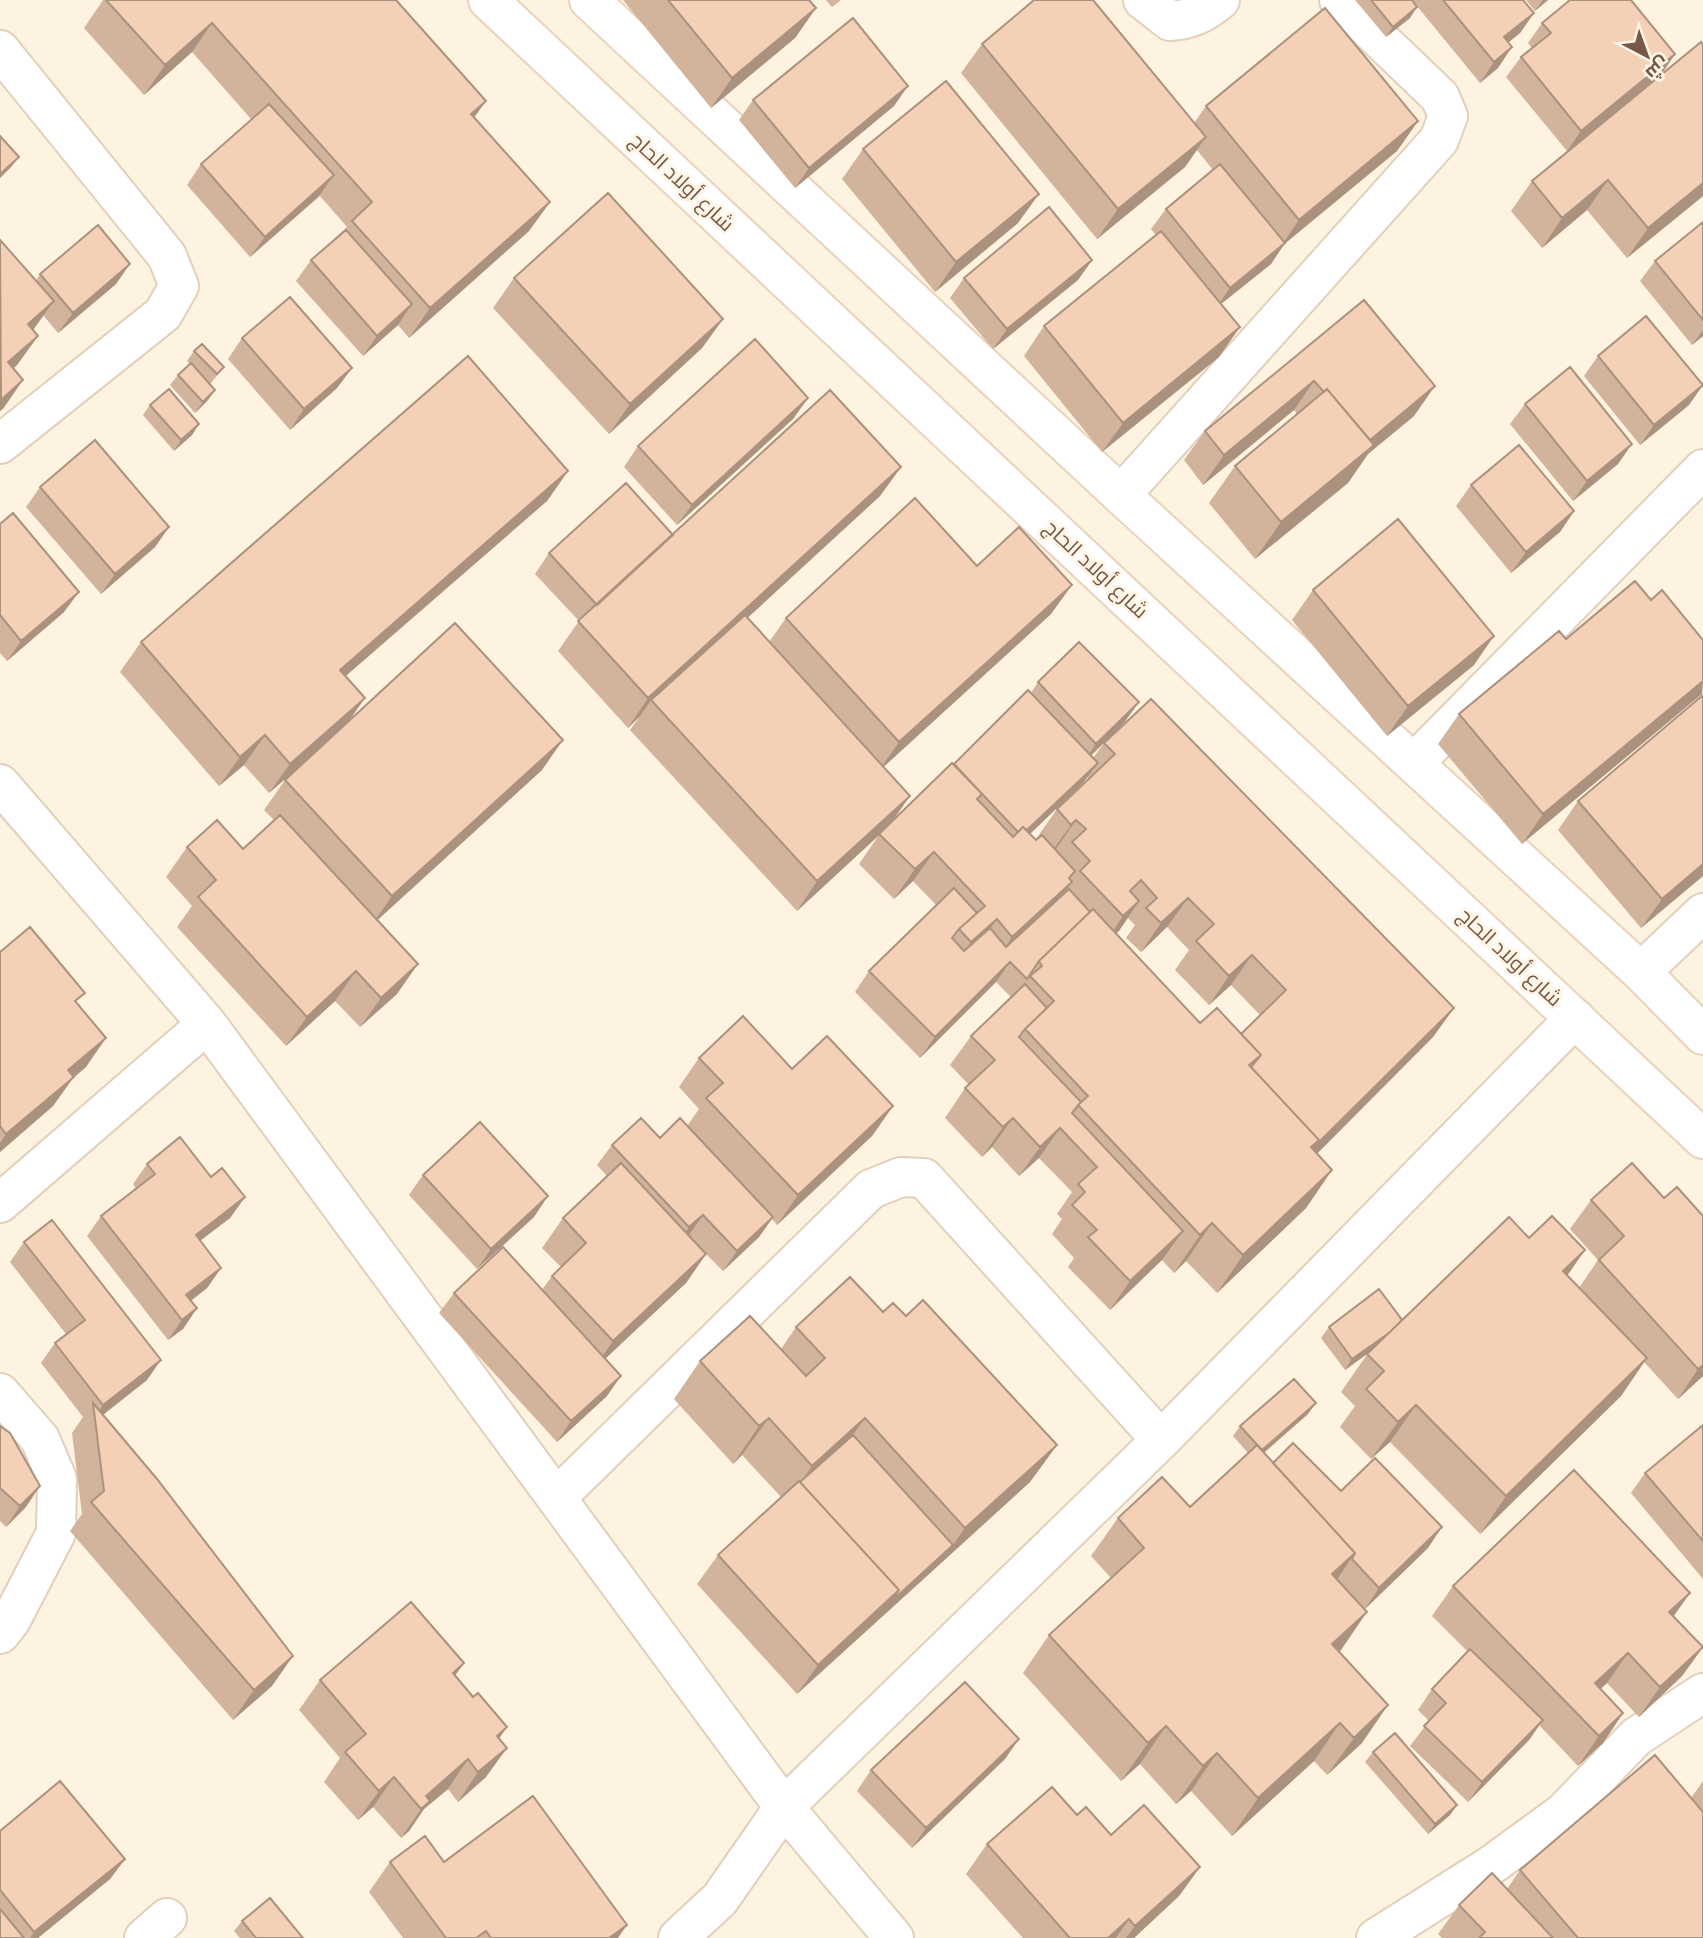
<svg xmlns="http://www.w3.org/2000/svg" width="1703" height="1938" font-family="Signika,Cairo,sans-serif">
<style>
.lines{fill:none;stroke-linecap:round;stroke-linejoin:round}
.minor-casing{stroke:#e2cfbc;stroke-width:42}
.secondary-casing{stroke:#e9d2bb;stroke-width:42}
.minor{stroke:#fff;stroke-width:38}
.secondary{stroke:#fff;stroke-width:38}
.wall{fill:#d2b49d;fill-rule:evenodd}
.shaded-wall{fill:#ab927f}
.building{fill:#f4d1b6;stroke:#ab927f;stroke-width:2}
.labels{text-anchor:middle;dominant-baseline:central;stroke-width:6;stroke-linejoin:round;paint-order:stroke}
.street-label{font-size:21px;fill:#755846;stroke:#fff6e7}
</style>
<rect width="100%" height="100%" fill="#fdf3e0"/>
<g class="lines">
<g class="minor-casing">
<path id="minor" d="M1143,0l27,21c21,-1 34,-8 50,-21
M0,50l167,206 12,30 -16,28 -163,130
M1121,495l318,-355 9,-24 -8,-19 -101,-97
M1414,763l289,-294
M0,784l207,240 577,783 110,131
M1641,972l62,-59
M0,1203l207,-179
M0,1393l40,46 17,40 -1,54 -45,87 -11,14
M556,1498l315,-309 30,-12 23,1 237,262
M144,1938l23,-20
M678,1938l42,-39 64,-92 377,-367 414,-422
M1376,1938l114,-72 74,-54 72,-75 67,-44"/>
</g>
<g class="secondary-casing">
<path id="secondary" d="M488,0l1215,1139
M589,0l532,495 520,477 62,63"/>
</g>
<use href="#minor" class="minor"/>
<use href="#secondary" class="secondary"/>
</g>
<path class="wall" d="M103,0h293l90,101 -12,16 76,85 -21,29 -120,107 -11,-13 -35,31 -67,-75 15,-21 36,-33 -27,-31 -70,61 -63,-72 14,-21 50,-45 -59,-67 -48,43 -60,-67z
M623,0h186l7,8 -21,30 -84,70z
M826,0h15l-9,7z
M1355,0h57l-2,18 -24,19z
M1412,0h111l11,13 -14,20 -11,9 -11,26 -18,15z
M1526,0h22l-13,11z
M1542,23l133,31 -14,21 -94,76 -61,-74 15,-20 11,-9 -4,-5z
M1701,42l2,154 -76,62 -40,-48 -45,38 -31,-37 21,-30z
M982,44l212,79 12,-17 212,15 -21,30 -112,92 -14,21 -50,40 -2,53 -117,95 -78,-96 20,-30 112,-91 -5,-6 15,-20 47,-39 -16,-20 -12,17 -88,72 -136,-166z
M753,100l141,6 -99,82 -56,-68z
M863,149l155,74 -83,69 -93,-113z
M1703,222v114l-11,9 -52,-64 15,-20z
M0,240l36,41 4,-7 76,10 -58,49 -15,-18 -10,15 5,6 -21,29 -3,3 9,12 -23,31z
M1092,260l-14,20 -85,69 -43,-51 14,-20z
M514,278l209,41 -21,29 -93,86 -116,-126z
M1364,300l50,116 -46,38 -20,29 -93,76 -46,-56 26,-37 62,-52 -3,-4 -91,75 -19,-25 21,-29z
M242,338l110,30 -15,20 -47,42 -62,-71z
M194,351l30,16 -14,17 5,6 -7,10 -13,13 -25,-28 8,-10 12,-11 -3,-3z
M1598,356l91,49 -49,40 -56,-69z
M808,398l-15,21 -116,106 -53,-58 14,-21z
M1525,404l93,60 -45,37 -63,-77z
M150,405l49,19 -7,11 -18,16 -31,-36z
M901,467l-21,29 -133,122 22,24 17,-24 191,-52 74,48 -168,153 8,56 140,-130 7,-11 86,41 -33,33 2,2 11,-15 350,265 -21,29 -116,116 15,17 -26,38 -89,85 -31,-32 -12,12 -12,-13 -52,50 -42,-43 6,-9 -22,-24 10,-15 -5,-5 15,-22 -33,-34 -20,18 -27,-29 -10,10 -37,-39 20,-30 4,-3 -19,-20 21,-29 40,-39 -15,-15 -76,76 -65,-66 14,-21 67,-66 -23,-24 -19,18 -35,-35 20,-29 -82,76 -167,-181 10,-14 -12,12 -70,-77 21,-30 -44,-47 14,-21 124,-18zM1088,777l1,2 -32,30 -21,30v1l-6,-6 53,-51zM1128,918l7,7 -9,13 15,14 26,-25 22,23 -14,20 34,35 22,-20 29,30 -19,19 -41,-11 -84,-90z
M568,471l-21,30 -201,175 3,45 193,49 -165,150 20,74 -37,33 -25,-26 -49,45 -109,-119 15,-21 -26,-29 21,-30 56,2 31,-29 -10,-10 21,-30 7,-7 -23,20 -25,-28 -25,21 -99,-114 21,-30z
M1471,485l103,26 -14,21 -49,41 -55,-67z
M40,487l129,40 -14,20 -54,47 -75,-87z
M0,524l64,88 -57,49 -7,-8z
M1313,590l161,75 -87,71 -95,-116z
M1651,600l52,40 -181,204 -84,-100 21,-30 107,-75z
M1578,801l125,75 -62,52 -83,-98z
M0,952l78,52 8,63 -13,11 -20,28 -53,46z
M699,1058l93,11 101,37 -21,30 -95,89 -5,-6 -13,18 -36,34 -17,-17 -20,29 -81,76 2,37 -50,46 -118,-129 15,-20 88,-3 10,-14 9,-9 -19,-19 21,-30 44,-42 -10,-11 15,-20 48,-7 27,-12 12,-17 -20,-22z
M1632,1163l71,213 -25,23 -34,-37 -23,34 -141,138 -90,-92 -19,17 -31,-32 15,-21 -14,-14 27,-39 -23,17 -24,-32 8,-11 73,-7 127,-82 56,12 -18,26 12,12 19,-28 -28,-31 21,-29z
M147,1164l64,13 34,20 -15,21 -30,23 21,27 -14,20 -16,13 6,7 -14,21 -15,11 -81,-104 14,-20 35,-27 -3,-5z
M423,1175l111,42 -57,52 -68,-74z
M24,1242l123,138 -44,35 169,271 -39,34 -163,-189 12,-17 -10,-81 11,-16 -42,-54 14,-20 11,-9 -56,-72z
M883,1312l23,4 151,129 -27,37 -233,212 -100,-110 21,-29 63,-58 -39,-42 -9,9 -59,-65 26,-38 81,-12 15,-22z
M1308,1414l-44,39 9,10 68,28 87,57 -63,61 -24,41 -2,2 23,91 -35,32 -13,-14 -82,75 -41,-45 -15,13 -36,-40 -19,17 -98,-108 26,-38 62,-57 -20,-22 27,-38 72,-11 58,-54 -15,-17 7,-10z
M1703,1425v154l-72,-86 14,-20z
M0,1426l26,81 -20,20 -6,-6z
M1453,1586l237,7 -16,23 29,31 -21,29 -43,41 -32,-34 -7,6 23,24 -20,30 -25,23 -39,-41 -10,15 -61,62 -58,-56 19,-25 -11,-11 14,-21 36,-37 -36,-36z
M464,1663l-9,13 44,63 -13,38 -28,25 -10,-13 -24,20 -15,22 -8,7 -28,-31 -15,13 -34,-38 16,-24 -41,-48 21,-30z
M1373,1752l84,53 -7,10 -22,19 -63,-72z
M1005,1759l-93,89 -55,-57 14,-21z
M1703,1781v157h-261l-4,-4 21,-29 48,-16 13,-19 171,-72z
M1077,1815l34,20 89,32 -21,29 -45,42h-111l-57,-64 21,-30z
M0,1831l125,28 -15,20 -72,59h-38z
M390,1862h54l174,76h-215l-34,-46z
M242,1921l61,17h-63l-6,-7z"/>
<path class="shaded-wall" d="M1543,0h5l-13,11z
M1417,7l-7,11 -24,19 7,-10z
M816,8l-21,30 -84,70 21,-30z
M1534,13l-14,20 -30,24 14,-20z
M212,23l-20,29 -48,43 21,-30z
M1512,47l-14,21 -18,15 14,-21z
M1675,54l-14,21 -94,76 14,-20z
M908,86l-14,20 -99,82 14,-20z
M486,101l-21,29 6,-16z
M1418,121l-21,30 -115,95 3,-3 -14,21 -55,44 14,-20 49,-39 20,-29z
M1206,137l-21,30 -88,72 21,-30z
M19,157l-8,10 -11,11v-4z
M334,175l-15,21 -69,61 15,-20z
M1608,180l-21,30 -45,38 20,-30z
M1703,183v13l-76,62 21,-30z
M1039,194l-21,29 -83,69 21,-30z
M550,202l-21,29 -120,107 21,-30z
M1092,260l-14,20 -85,69 14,-20z
M130,264l-14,20 -58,49 15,-20z
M54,301l-21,29 -5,-6z
M412,304l-14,21 -35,31 14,-20z
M723,319l-21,29 -93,86 21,-30z
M1240,327l-21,30 -117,95 21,-29z
M1703,330v6l-11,9z
M38,336l-21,29 -17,15 8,-18z
M352,368l-15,20 -47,42 14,-21z
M23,380l-20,29 -3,2v-10z
M1314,381l-20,29 -91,75 21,-30z
M1703,385l-14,20 -49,40 14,-20z
M1435,386l-21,30 -46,38 -20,29 -93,76 26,-37 85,-78z
M215,390l-7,10 -13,13 8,-11z
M808,398l-15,21 -116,106 15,-20z
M199,424l-7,11 -18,16 7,-11z
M1632,444l-14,20 -45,37 14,-20z
M901,467l-21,29 -226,208 -3,-4 -11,16 -12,12 20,-30z
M568,471l-21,30 -228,198 21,-29z
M1574,511l-14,21 -49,41 15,-21z
M169,527l-14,20 -54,47 14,-20z
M1072,585l-21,29 -173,158 21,-30z
M79,592l-15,20 -57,49 14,-20z
M1494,636l-20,29 -87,71 21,-30z
M1703,681l-1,13 -180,150 21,-30z
M365,698l-21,30 -75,65 21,-29z
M1139,702l-15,21 -42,41 14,-20z
M265,735l-21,30 -25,21 21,-29z
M563,740l-21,30 -171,156 21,-30z
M1098,763l-15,20 -76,73 14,-21z
M910,796l-21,30 -92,85 20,-30z
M1076,820l-20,29 -6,5 21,-29z
M934,852l-21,29 -19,18 21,-30z
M1703,864v12l-62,52 21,-29z
M1075,871l-16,23 13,-12 -21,30 -59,55 20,-30z
M1188,898l-21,29 -26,25 20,-29z
M1139,901l-20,30 -16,15 20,-30z
M997,919l-21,30 -26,22 21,-29z
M1252,955l-21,30 -22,20 20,-29z
M1010,962l-14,20 -76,76 15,-21z
M418,964l-21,30 -37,33 21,-29z
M356,971l-21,30 -49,45 21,-29z
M1454,1008l-21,29 -140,141 20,-30z
M106,1038l-20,29 -13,11 -20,28 -53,46v-9l6,-9 62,-64z
M893,1106l-21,30 -95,89 21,-30z
M1013,1118l-21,29 -10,10 21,-30z
M1060,1128l-21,30 -20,18 21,-29z
M1332,1170l-26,38 -89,85 26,-38z
M548,1196l-14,21 -57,52 14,-20z
M245,1197l-15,21 -49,37 15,-20z
M703,1215l-14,20 -14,12 14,-20z
M773,1217l-14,20 -36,34 14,-20z
M1212,1223l-26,38 -12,12 26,-38z
M1183,1231l-21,29 -52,50 20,-29z
M1585,1250l-26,37 4,-16z
M706,1254l-20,29 -94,88 21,-30z
M221,1268l-14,20 -31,24 10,-17z
M197,1308l-14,21 -15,11 14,-20z
M1404,1322l-8,11 -51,37 7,-11z
M1647,1358l-26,38 -141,138 26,-38z
M161,1360l-14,20 -52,41v-4l8,-12z
M1703,1365v11l-25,23 20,-30z
M621,1376l-14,20 -50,46 14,-21z
M1316,1403l-8,11 -54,47 8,-11z
M1416,1405l-26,37 -19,17 27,-37z
M769,1418l-27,37 -9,9 26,-38z
M865,1418l-27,37 -44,37 18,-26z
M1057,1445l-27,37 -91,83 26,-37z
M40,1486l-14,21 -20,20 14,-21z
M1442,1527l-14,21 -63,61 14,-21z
M953,1545l-14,20 -142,129 21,-29 81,-75z
M1355,1553l-26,38 3,-17z
M1690,1593l-21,29v-10z
M1367,1612l-26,38 -36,32 27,-38z
M1703,1647l-21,29 -43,41 21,-30z
M1628,1653l-21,30 -32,30 20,-30z
M293,1656l-21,30 -39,34 21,-30z
M464,1663l-21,29 10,-19z
M1388,1705l-26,38 -35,32 27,-37z
M1623,1713l-20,30 -25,23 21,-30z
M1543,1720l-14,20 -61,62 14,-20z
M1340,1723l-26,38 -82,75 26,-38z
M1166,1726l-26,38 -19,17 27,-38z
M507,1727l-20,29 10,-20z
M1019,1739l-14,20 -93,89 14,-20z
M507,1748l-21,29 -28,25 20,-30z
M1217,1753l-26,38 -15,13 27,-38z
M468,1759l-20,30 -24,20 -15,22 -8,7 20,-29 5,-13z
M394,1777l-21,30 -15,13 21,-29z
M1457,1805l-7,10 -22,19 7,-10z
M125,1859l-15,20 -72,59h-8l4,-6z
M1200,1867l-21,29 -45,42h-8l9,-12z
M1129,1919l-13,19h-8z
M627,1925l-9,13h-9z"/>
<path class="building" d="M106,0h290l90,101 -15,13 79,88 -120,106 -78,-87 20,-19 -160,-179 -47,42z
M668,0h141l7,8 -84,70z
M1034,0h59l113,137 -88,72 -136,-165z
M1371,0h41l5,7 -24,20z
M1443,0h80l11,13 -30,24 8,10 -18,15z
M1570,0h61l44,54 -94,77 -60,-74 30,-24 -9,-10z
M1325,8l93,113 -119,99 -93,-114z
M853,18l55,68 -99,82 -56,-68z
M1701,42l2,3v138l-55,45 -40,-48 -46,38 -30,-37z
M946,81l93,113 -83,68 -93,-113z
M269,104l65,71 -69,62 -64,-73z
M0,136l19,21 -19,17z
M1220,164l65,79 -55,45 -64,-79z
M608,193l115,126 -93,85 -116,-126z
M1049,207l43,53 -85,69 -43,-51z
M1703,222v98l-48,-59z
M98,225l32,39 -57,49 -33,-39z
M346,230l66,74 -35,32 -66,-76z
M1161,231l79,96 -117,96 -79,-97z
M0,240l54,61 -26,23 10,12 -30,26 15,18 -22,20z
M290,297l62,71 -48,41 -62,-71z
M1364,300l71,86 -65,54 -43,-51 -3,3 -10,-11 -90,74 -19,-24z
M1646,316l57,69 -49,40 -56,-69z
M755,339l53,59 -116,107 -54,-59z
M202,344l22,23 -7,7 -23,-23z
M468,356l100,115 -228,199 25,28 -75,66 -25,-29 -25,22 -99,-115z
M191,363l24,27 -12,12 -25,-27z
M1570,367l62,77 -45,37 -62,-77z
M169,389l30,35 -18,16 -31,-35z
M1327,389l47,56 -93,77 -46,-56z
M830,390l71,77 -253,231 -70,-77z
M95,440l74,87 -54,47 -75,-87z
M1519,445l55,66 -48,41 -55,-67z
M626,483l47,52 -76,70 -48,-52z
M915,498l62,68 42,-39 53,58 -173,157 -113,-124z
M13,513l66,79 -58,49 -21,-26v-91z
M1398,519l96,117 -86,70 -95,-116z
M1635,581l16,19 11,-10 41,50v41l-160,133 -84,-100 100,-83 7,8z
M745,615l165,181 -93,85 -166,-181z
M455,623l108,117 -171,156 -107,-116z
M1079,642l60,60 -43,42 -58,-62z
M1028,690l70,73 -71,67 -4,-3 -5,5 -64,-68z
M1703,695v169l-41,35 -84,-98z
M1151,699l303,309 -141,140 6,-8 -68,-73 10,-12 -20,-21 45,-44 -34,-35 -23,21 -33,-35 18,-17 -26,-26 -27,25 -15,-15 11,-10 -16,-18 -11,11 9,10 -16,15 -43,-45 10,-10 -18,-19 14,-13 -10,-9 -5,5 -14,-16 58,-55 -11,-11z
M952,763l30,31 -5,5 36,38 10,-10 13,13 6,-5 33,36 -6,7 3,4 -60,55 -15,-18 -26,23 -12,-13 26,-23 -51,-54 -19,17 -36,-35z
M280,815l138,149 -37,34 -25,-27 -49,46 -109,-120 18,-17 -29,-33 30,-27 26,29z
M954,888l23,25 -18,16 -7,9 12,13 26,-23 16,19 63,-58 21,23 -51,49 -12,18 -17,-17 -75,75 -66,-66z
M1093,909l107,114 17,-15 44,47 -12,10 70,75 -8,7 21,23 -89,85 -31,-32 -12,12 -122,-130 10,-9 -63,-67 29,-28 -24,-25 12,-10 -3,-5z
M30,927l55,66 -10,8 31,37 -38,32 6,7 -68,57 -6,-8v-174z
M1025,984l22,24 -22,21 -6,8 62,65 -9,11 111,118 -53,50 -42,-44 9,-7 -25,-25 13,-13 -7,-8 19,-17 -37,-39 -20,19 -27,-29 -10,9 -38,-39 30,-28 -24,-24z
M743,1016l49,53 35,-33 66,70 -95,89 -92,-97 17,-15 -24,-25z
M641,1118l19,20 20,-20 93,99 -36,34 -34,-36 -14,12 -77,-82z
M480,1122l68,74 -57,53 -68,-74z
M180,1137l31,40 11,-9 23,29 -49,38 25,33 -35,27 11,13 -15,12 -81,-104 54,-42 -8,-10z
M621,1163l85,91 -93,87 -61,-65 34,-33 -23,-25z
M1632,1163l32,35 13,-11 26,29v149l-5,4 -99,-109 25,-24 -33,-36z
M1552,1216l33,34 -22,21 84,87 -141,138 -90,-91 -18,17 -32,-33 18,-18 -17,-17 142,-137 20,21z
M52,1220l109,140 -58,45 -48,-62 30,-23 -61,-78z
M503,1247l118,129 -50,45 -117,-128z
M850,1277l33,35 10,-9 13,13 17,-16 134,145 -92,83 -100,-110 -53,48 -43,-48 -10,8 -59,-65 50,-45 56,60 19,-18 -29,-31z
M1379,1289l23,31 -13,13 -37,26 -23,-32z
M1294,1379l22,24 -54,47 -22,-24z
M93,1403l64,76 136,177 -39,34 -163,-188 13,-11z
M1703,1425v116l-58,-68z
M0,1426l10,7 30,53 -20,20 -20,-18z
M853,1435l100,110 -60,55 6,-10 -99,-108z
M1293,1443l48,48 34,-33 67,69 -63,61 -27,-29 3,-6 -82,-90z
M1257,1445l98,108 -23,21 35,38 -35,32 56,61 -34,33 -14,-15 -82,75 -41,-45 -14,13 -37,-40 -18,17 -99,-108 95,-87 -26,-30 44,-41 28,30z
M1574,1470l116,123 -21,19 34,35 -43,40 -32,-34 -33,30 28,30 -24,23 -146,-150z
M799,1481l100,109 -81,75 -100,-110z
M411,1602l53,61 -11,10 20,24 5,-4 29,34 -10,9 10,12 -29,24 -10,-13 -42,37 4,5 -9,8 -27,-32 -15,14 -34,-39 21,-18 -46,-54z
M1470,1649l73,71 -61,62 -58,-56 22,-23 -14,-14z
M965,1682l54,57 -93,89 -55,-58z
M1395,1733l62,72 -22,19 -62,-72z
M1655,1755l48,57v126h-125l-58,-68z
M60,1781l65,78 -91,73 -34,-42v-59z
M1052,1787l25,28 9,-8 25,28 33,-30 56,62 -65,59 -6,-7 -21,19h-38l-83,-94z
M533,1796l94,129 -18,13h-118l-5,-7 -10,7h-30l-56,-76 35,-26 19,26z
M1492,1873l61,65h-74l6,-6 -26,-27z
M270,1898l33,40h-47l-14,-17z
M0,1909l24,29h-24z"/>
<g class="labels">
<g class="street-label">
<text transform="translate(682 182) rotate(43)">شارع أولاد الحاج</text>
<text transform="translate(1096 569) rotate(43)">شارع أولاد الحاج</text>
<text transform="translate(1510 957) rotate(43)">شارع أولاد الحاج</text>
</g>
</g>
<g transform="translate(1647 56) rotate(139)" stroke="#fff6e7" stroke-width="5" paint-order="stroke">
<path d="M0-5L12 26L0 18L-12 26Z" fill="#755846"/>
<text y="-10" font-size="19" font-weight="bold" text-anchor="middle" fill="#755846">ش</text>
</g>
</svg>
